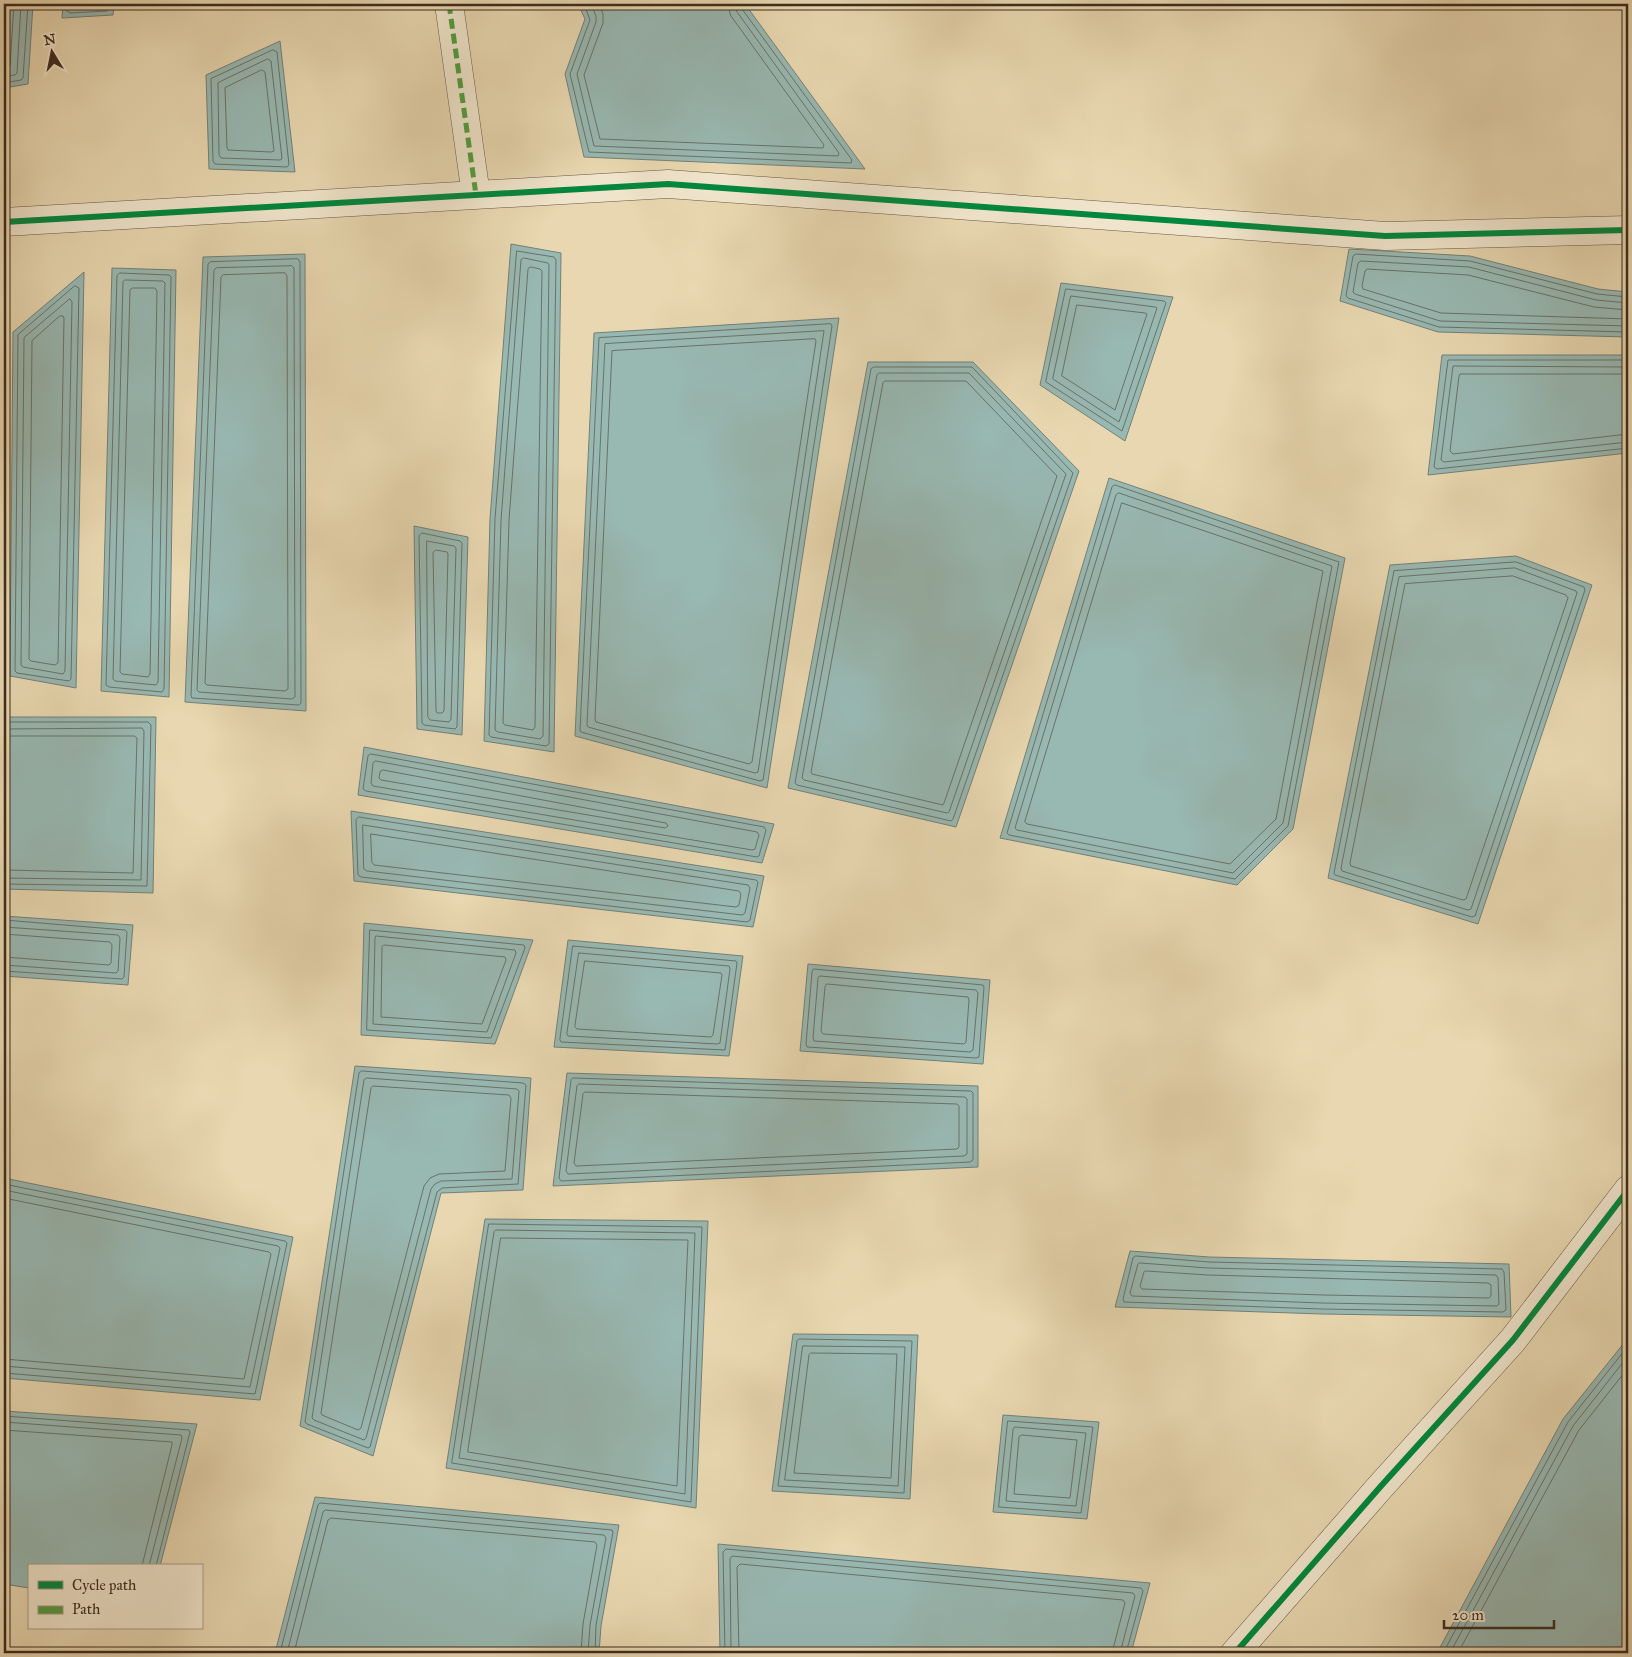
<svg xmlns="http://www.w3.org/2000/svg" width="1632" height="1657" font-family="'IM FELL Great Primer',serif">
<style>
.water{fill:#98b8b2;stroke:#748077}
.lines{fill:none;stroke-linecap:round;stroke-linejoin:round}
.shore{stroke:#6a7268;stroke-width:1}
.street-casing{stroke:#685743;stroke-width:29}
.street{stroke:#f0e5cc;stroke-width:28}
.quiet{stroke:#539d3f;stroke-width:5;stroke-dasharray:10 5;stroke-linecap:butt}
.cycleway-casing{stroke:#f0e5cc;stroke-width:9}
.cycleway{stroke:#00873e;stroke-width:6}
</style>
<rect width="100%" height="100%" fill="#e8d7b0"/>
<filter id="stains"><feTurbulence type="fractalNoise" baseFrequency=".004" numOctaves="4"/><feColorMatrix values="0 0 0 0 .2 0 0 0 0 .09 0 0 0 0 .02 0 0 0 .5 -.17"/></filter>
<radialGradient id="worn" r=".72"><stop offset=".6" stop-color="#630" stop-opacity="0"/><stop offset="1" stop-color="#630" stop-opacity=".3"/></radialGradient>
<path class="water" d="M4,4h29l-5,80 -24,4z
M63,4h51l-1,11 -51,3z
M578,4h167l120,165 -281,-12 -19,-83 20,-55z
M280,41l15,131 -86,-3 -3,-94z
M511,244l50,9 -7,499 -70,-11 6,-222z
M1349,249l121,7 128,33 30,3v45l-190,-5 -98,-31z
M305,254l1,457 -121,-9 18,-445z
M112,268l64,2 -7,427 -68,-6z
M84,272l-8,416 -66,-12 3,-344z
M1061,283l112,14 -48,144 -85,-56z
M839,318l-72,470 -192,-52 19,-403z
M1442,355h186v98l-200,22z
M868,362h105l106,109 -123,356 -168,-39z
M1109,478l236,80 -52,271 -56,56 -237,-47z
M414,526l54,11 -6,198 -45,-6z
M1516,556l76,29 -114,339 -150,-46 62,-313z
M4,717h152l-3,176 -149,-4z
M364,747l410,77 -12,39 -404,-68z
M351,811l413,65 -11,51 -399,-46z
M4,916l129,9 -5,60 -124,-9z
M364,923l169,17 -38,104 -134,-9z
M568,940l175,16 -14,100 -175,-9z
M808,964l182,16 -7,84 -183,-13z
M355,1066l176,12 -8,112 -82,3 -68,263 -73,-30z
M567,1073l411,13v81l-425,19z
M4,1178l289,59 -33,163 -256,-22z
M485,1219l223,2 -12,287 -250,-40z
M1130,1251l79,6 300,7 2,53 -189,-3 -207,-7z
M793,1334l125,1 -8,164 -138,-8z
M1628,1338v315h-191l126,-234z
M4,1411l193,13 -37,142h-131v22l-25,-4z
M1003,1415l96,7 -12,97 -94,-7z
M315,1497l304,28 -18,101 -2,27h-324z
M718,1544l432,39 -19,70h-411z"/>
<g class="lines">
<path class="shore" d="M67,4v7l3,2 37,-2 2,-7
M584,4l6,16 -20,54 19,78 262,11 1,-3 -110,-151 -1,-5
M591,4l5,12v6l-19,52 17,72 244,10 1,-3 -102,-141 -2,-8
M599,4l4,10v9l-19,52 16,64 223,9 1,-3 -93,-129 -4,-12
M273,50l4,2 12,113 -2,2 -72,-3 -2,-3 -2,-82z
M268,59l3,2 11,98 -2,1 -59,-2 -2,-3 -1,-72z
M4,69l6,-3 4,-62
M262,70l3,2 9,79 -3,1 -43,-2 -1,-2 -2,-60z
M4,76l11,-1 2,-2 4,-69
M4,83l17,-3 2,-2 5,-74
M517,251l37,6 2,3 -7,484 -3,2 -55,-9 -2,-2 6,-216z
M524,258l24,5 1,2 -6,471 -3,3 -42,-7 -3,-2 6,-210 20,-260z
M298,259l2,3 1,441 -2,2 -107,-7 -1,-3 17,-431 2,-2z
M292,266l2,2 1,429 -3,2 -93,-7 -2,-2 17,-420 2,-2z
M531,267l9,2 2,2 -7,456 -2,3 -28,-5 -2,-2 6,-203 19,-251z
M120,273l49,2 2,2 -7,412 -2,3 -53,-5 -3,-2 11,-409z
M285,273l2,3 1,413 -3,2 -78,-6 -2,-2 16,-406 2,-2z
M125,280l38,1 2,2 -7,399 -2,3 -41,-4 -2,-2 10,-397z
M75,286l4,2 -8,391 -2,2 -52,-8 -2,-2 3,-336z
M133,288h22l2,3 -7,383 -2,3 -26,-3 -2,-2 10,-382z
M1066,289l98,12 2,2 -44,128 -76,-49z
M1071,296l84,11 2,1 -38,114 -66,-43z
M1628,297l-31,-3 -127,-33 -114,-7 -3,2 -7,40 2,2 91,29 189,5
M70,299l2,3 -7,369 -2,3 -40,-7 -2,-2 3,-327z
M1628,303l-32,-3 -127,-33 -108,-6 -3,2 -5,29 2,2 85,27 188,5
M1077,305l68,8 2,1 -32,96 -53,-34z
M1628,310l-34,-3 -126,-32 -101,-6 -2,2 -3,15 1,3 78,24 187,6
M60,316h3l1,2 -6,345 -3,2 -24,-4 -2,-2 3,-318z
M831,324l1,2 -69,454 -3,1 -179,-49 -1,-2 19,-392z
M824,331l-66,441 -3,1 -167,-46 -1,-2 18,-381z
M815,339l1,2 -64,421 -3,2 -153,-42 -1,-3 17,-368z
M1628,360h-180l-14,107 3,2 191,-21
M874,367h98l101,106 -120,346 -2,2 -154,-36 -2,-2 76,-414z
M1628,367l-175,-1 -12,94 3,2 184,-20
M879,373h90l97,101 -117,338 -2,1 -143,-33 -2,-2 75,-403z
M1628,374h-168l-1,2 -9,75 3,3 175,-20
M885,381h81l91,95 -113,327 -1,2 -131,-31 -1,-2 72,-389z
M1115,485l224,77 -51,264 -53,53 -226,-44 -2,-2 105,-346z
M1119,493l213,73 -49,257 -50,50 -216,-43 -2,-2 101,-333z
M1122,503l201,68 -47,248 -46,45 -203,-40 -2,-2z
M422,533l38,8 2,2 -5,184 -2,2 -31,-4 -2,-2 -3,-187z
M427,541l27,5 2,2 -5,171 -2,3 -19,-2 -2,-3z
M436,550l11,2 1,2 -4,157 -2,2h-5l-1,-2 -3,-158z
M1516,562l68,25 1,3 -110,326 -3,1 -137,-42 -1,-2 60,-302z
M1515,568l61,23 1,2 -106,316 -3,1 -126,-39 -1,-3 58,-291z
M1513,576l53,19 2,3 -102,301 -3,1 -112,-34 -1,-3 55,-279z
M4,722h144l3,3 -4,161 -143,-2
M4,729l138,-1 2,3 -3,149 -137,-2
M4,736h130l3,2 -4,135 -129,-3
M371,754l393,73 2,3 -7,26 -2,1 -391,-66 -3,-2 5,-33z
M376,761l381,71 2,3 -4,14 -3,1 -379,-64 -2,-3 2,-20z
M383,770l283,53 2,3 -3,2 -284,-48 -2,-2 1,-6z
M359,817l397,63 2,2 -8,38 -3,2 -386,-45 -3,-2 -2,-55z
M363,825l385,60 2,3 -5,25 -3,2 -375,-44 -3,-2z
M371,834l368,57 2,3 -2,11 -3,2 -362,-42 -2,-3z
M4,920l121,10 2,2 -3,45 -2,2 -118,-8
M4,927l114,8 2,3 -2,33 -2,2 -112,-8
M370,930l154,15 1,3 -34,90 -124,-8z
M4,934l106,8 2,3 -1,18 -2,2 -105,-8
M376,936l139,14 1,3 -29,79 -114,-8 2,-85z
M384,945l121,12 1,3 -24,64 -101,-7 1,-70z
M573,946l163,15 1,2 -12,87 -164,-8 -1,-2z
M579,953l150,13 1,3 -10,74 -3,1 -149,-8 -1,-2z
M585,961l136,12 1,2 -9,60 -2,2 -134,-8 -2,-2z
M814,969l169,16 1,2 -5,70 -3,1 -169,-11 -1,-3 6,-72z
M820,976l156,14 2,3 -5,57 -3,2 -156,-11 -1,-3 5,-60z
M827,984l141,13 1,3 -3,42 -2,2 -141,-10 -2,-3 4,-44z
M362,1071l161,12 3,2 -8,99 -76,4 -5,4 -67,255 -2,1 -61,-24 -2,-2 54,-349z
M367,1078l150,11 2,2 -7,88 -71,2 -6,3 -4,5 -65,249 -2,2 -50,-20 -2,-2 52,-338z
M573,1078l398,13 2,2v67l-3,2 -409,19 -2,-3 12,-98z
M579,1084l386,13 2,2v55l-3,2 -396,18 -2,-3 11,-85z
M373,1086l136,9 2,3 -6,73 -66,3 -9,4 -6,8 -63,242 -3,2 -36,-15 -1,-2 50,-325z
M585,1092l372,12 2,2v41l-2,2 -381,17 -2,-3 9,-69z
M4,1184l281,57 2,2 -32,151 -251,-21
M4,1190l274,56 2,2 -30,139 -246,-21
M4,1198l265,54 2,2 -27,125 -240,-20
M489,1224l213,3 -11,275 -239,-39z
M496,1230l199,3 -10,261 -226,-36 35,-226z
M501,1238l187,2 -11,246 -209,-34z
M1136,1256l73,6 293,7 2,3 2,38 -3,2 -181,-3 -198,-7 -1,-3 10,-41z
M1140,1263l68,5 288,7 2,3 1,26 -2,2 -175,-3 -190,-7 -2,-3 8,-29z
M1146,1271l62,4 280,8 3,2v11l-2,2 -166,-3 -181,-6 -2,-3 4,-14z
M799,1339l113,2 -8,152 -126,-7 19,-145z
M803,1346l102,1 -7,139 -113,-6z
M811,1353l86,1 -6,124 -97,-5 15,-118z
M4,1416l185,14 1,2 -34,134
M1008,1421l85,6 -12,86 -82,-6z
M4,1422l177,13 1,3 -33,128
M1015,1427l71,6 -10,73 -70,-5 7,-71z
M4,1430l168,12v3l-30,121
M1022,1435l55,5 -7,58 -56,-4 5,-57z
M280,1653l38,-148 2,-2 292,27 1,2 -17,93 -1,28
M287,1653l36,-141 2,-2 279,25 2,3 -16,87 -2,28
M294,1653l34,-133 3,-2 264,24 2,3 -14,79 -2,29
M725,1653l-2,-101 3,-3 415,39 2,3 -17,62
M731,1653l-1,-94 2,-3 401,37 2,3 -15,57
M739,1653l-2,-86 3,-3 383,36 2,3 -13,50
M1443,1653l125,-231 60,-76
M1450,1653l123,-227 55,-70
M1458,1653l121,-223 49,-62"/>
<g class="street-casing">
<path id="street" d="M449,4l27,191
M4,222l664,-38 717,52 243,-6
M1235,1653l146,-167 132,-146 115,-150"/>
</g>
<use href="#street" class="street"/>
<path class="quiet" d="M449,4l27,191"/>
<g class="cycleway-casing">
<path id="cycleway" d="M4,222l664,-38 717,52 243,-6
M1235,1653l146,-167 132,-146 115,-150"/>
</g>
<use href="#cycleway" class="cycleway"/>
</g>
<rect width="1632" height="1657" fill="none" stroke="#e8d7b0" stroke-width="20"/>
<rect x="5" y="5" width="1622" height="1647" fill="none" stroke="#3d2c1f" stroke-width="2.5"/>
<rect x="10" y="10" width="1612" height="1637" fill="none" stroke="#3d2c1f"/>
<rect x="28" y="1564" width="175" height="65" fill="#f0e5cc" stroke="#a89b87"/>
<rect x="38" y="1581" width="25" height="8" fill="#00873e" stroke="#a89b87"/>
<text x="72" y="1590" font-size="15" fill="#3d2c1f">Cycle path</text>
<rect x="38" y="1606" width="25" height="8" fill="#539d3f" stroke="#a89b87"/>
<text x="72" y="1614" font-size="15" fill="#3d2c1f">Path</text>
<g transform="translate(52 52) rotate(350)" stroke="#f0e5cc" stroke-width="4" paint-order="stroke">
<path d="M0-4L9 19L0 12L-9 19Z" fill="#3d2c1f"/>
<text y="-8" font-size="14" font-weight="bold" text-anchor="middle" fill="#3d2c1f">N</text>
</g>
<path d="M1444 1620v8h110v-8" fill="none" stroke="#3d2c1f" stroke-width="2.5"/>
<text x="1452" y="1620" font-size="15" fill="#3d2c1f" stroke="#f0e5cc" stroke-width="4" paint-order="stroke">20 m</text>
<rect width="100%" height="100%" filter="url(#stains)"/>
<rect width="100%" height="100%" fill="url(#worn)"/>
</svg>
